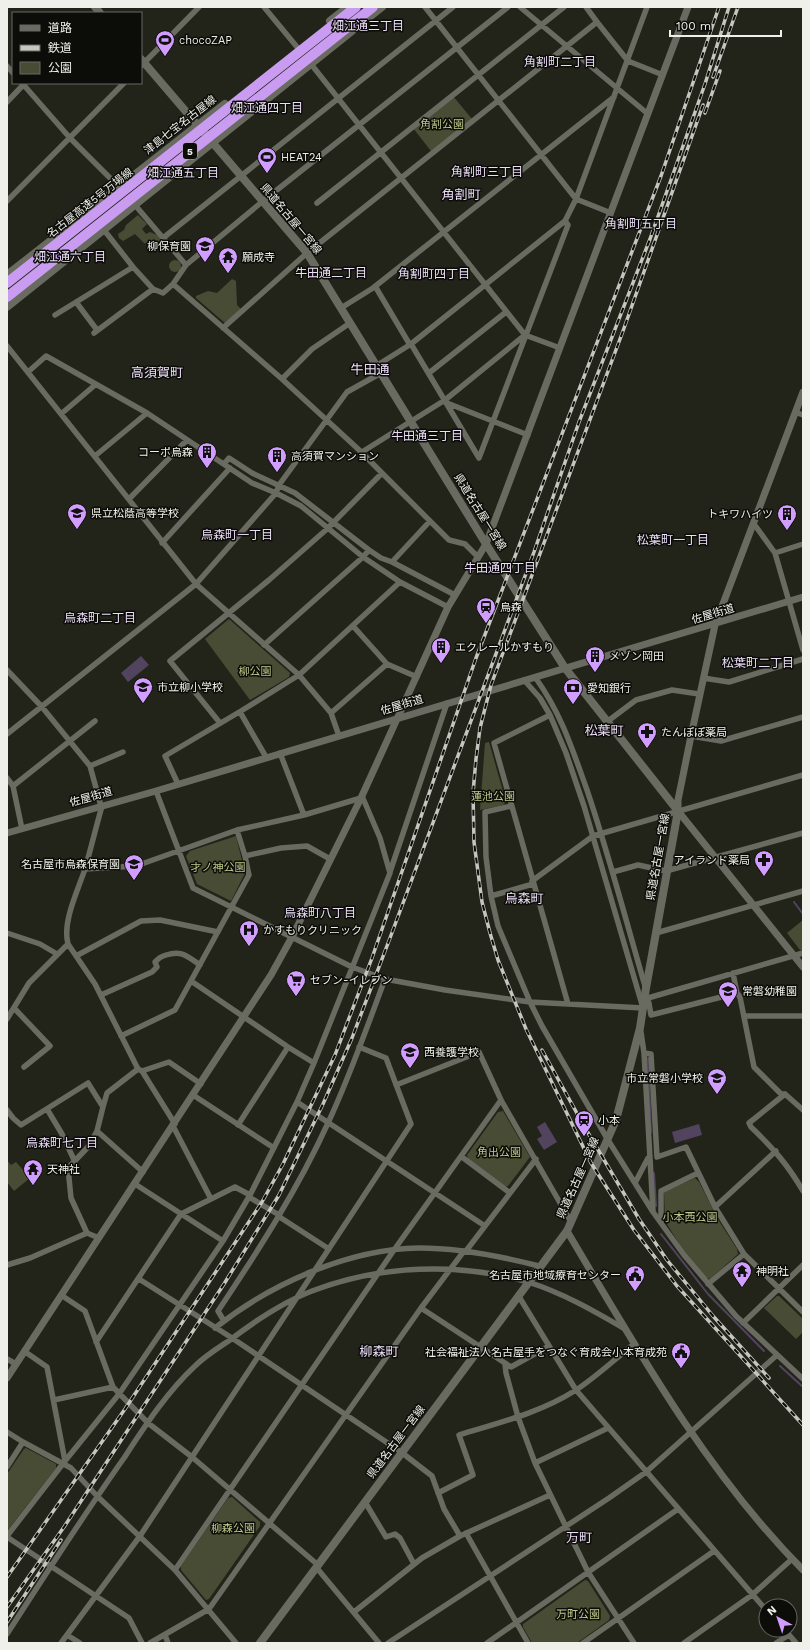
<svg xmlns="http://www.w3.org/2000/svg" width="810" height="1650" font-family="'Work Sans','Noto Sans JP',sans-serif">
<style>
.green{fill:#494c34}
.water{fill:#52435f}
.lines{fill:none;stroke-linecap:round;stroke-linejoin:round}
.stream{stroke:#52435f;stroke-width:2}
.minor{stroke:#696b60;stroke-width:5.5}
.tertiary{stroke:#696b60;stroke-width:7}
.secondary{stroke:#696b60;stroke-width:8}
.motorway{stroke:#ca9cf1;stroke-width:10}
.rail-casing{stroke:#c5c6be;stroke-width:3.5}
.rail{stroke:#0c0c08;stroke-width:2;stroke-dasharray:6;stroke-linecap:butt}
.labels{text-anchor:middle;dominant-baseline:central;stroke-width:3;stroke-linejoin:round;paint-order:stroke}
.shield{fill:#0c0c08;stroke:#abaca6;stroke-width:1}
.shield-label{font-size:10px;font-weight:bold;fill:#eff0e9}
.poi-label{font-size:11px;fill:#eff0e9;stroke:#0c0c08;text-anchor:start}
.park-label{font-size:11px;fill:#bfc78b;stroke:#0c0c08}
.street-label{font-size:11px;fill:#eff0e9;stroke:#0c0c08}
.neighbourhood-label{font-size:12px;fill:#ecdef9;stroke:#0c0c08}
.quarter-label{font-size:13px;fill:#ecdef9;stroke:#0c0c08}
</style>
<rect width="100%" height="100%" fill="#22241a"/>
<path class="green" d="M453,96l19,23 -41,32 -18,-23z
M138,215l9,9 -5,5 4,5 4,-2 7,3 11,12v2l-4,2 -10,-12 -6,5 -4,-1 -9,-9 -12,7 -4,-3 -1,-4 6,-4 2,-5z
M169 266a6 6 0 1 1 12 0a6 6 0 1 1-12 0Z
M232,279l4,2 1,24 4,4 -16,14 -29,-25v-2l12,-5 9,2z
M229,619l61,54 -1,4 -39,23 -45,-61z
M489,742l17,60 -3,3 -23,5 5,-67z
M236,836l9,37 -14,28 -34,-17 -11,-28 4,-5z
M803,920v30h-3l-13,-17z
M503,1111l27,46 -22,29 -3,1 -37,-28 -1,-4 31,-43z
M7,1160l4,5 5,-3 14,16 -16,13 -7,-9z
M695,1178l4,4 20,39 18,28 1,5 -28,25 -6,-2 -18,-22 -21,-34 -1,-29z
M777,1296h2l24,23v13l-7,7 -32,-31z
M26,1448l30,16v4l-49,63v-57l17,-25z
M232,1497l28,25v4l-51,73 -3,1 -25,-30v-4l47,-68z
M585,1580l3,1 22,35 -1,4 -32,23h-45l-9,-16v-3z"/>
<path class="water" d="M141,656l8,9 -21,17 -7,-9z
M545,1122l12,20 -13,8 -7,-11 5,-3 -5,-9z
M699,1124l3,11 -27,8 -3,-11z"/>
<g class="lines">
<path class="stream" d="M794,902l9,12
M648,1058l3,74
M654,1173l2,33
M661,1234l47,60 56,57
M780,1366l23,21"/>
<path class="minor" d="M264,7l33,40
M425,7l151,192 35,14
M520,7l128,107
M586,7l11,15
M311,64l214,271 35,13
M7,66l6,7
M141,66l58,-59
M22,83l48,55 49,49
M7,102l18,-19
M7,201l117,-118
M317,203l247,-196
M135,205l51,60
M104,230l29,37 20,22 10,4 10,-9 13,-19 77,-64 245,-194
M163,238l290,-231
M173,284l109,95 75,69 92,92 16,4 13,13
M375,286l35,59
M76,302l21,28
M341,308l32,-20 241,-191
M55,315l78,-48
M223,328l84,-75 290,-231 31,39 35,14
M94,333l59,-44
M411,344l68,114 89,-233 -3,-4
M7,346l189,238 103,91 32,38 8,23
M376,366l35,-22 154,-123 11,-22 71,-192
M28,372l18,-16 101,57 105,70 24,10 25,13 62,51 37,25 48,25
M429,373l77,-61
M282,379l30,-30 38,-26
M447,403l81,32
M795,412l8,3
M61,414l34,-29
M362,452l83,-52 80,-65
M95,456l52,-43
M224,464l5,-6 23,15 43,20 74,57 12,8 11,4 63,33
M129,499l58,-59
M754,524l21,29 28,97
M162,543l68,-75
M775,553l28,-9
M392,562l38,-41
M353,626l34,38 30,13
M264,645l99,-88 6,-7
M7,670l35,37 48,59 11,40
M535,677c26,36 37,71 52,113 22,65 39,131 58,196
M703,678l26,4 74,-23
M240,712l26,45
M331,713l56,-49
M550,715l-56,28 74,261
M608,721l28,-21 36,-10 27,4
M220,723l-50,-62 99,-81 58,-51 55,-56
M7,734l189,-150 80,-91 3,-8 68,-93 34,-19
M691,736l30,5 82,-24
M280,753l24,62
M90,766l33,-14
M7,778l6,8 9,43
M178,784l-13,-28 76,-45 58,-36 101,-93
M13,786l82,-65
M156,791l37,97 159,79 33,12 60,11 85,12 113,6 -59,-202 -18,-53 -16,-38 -10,-17 -16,-18
M511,806l-26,6 1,45 5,39 7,30 32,76 12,24 66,114 45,72 31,43 52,61 67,63
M245,856l36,-8 26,-2 23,13
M85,869l51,-3 101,-36 67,-15 57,-17
M390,872l57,-169
M613,872l25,-7 28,6 137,-38
M532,881l61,-45 210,-61
M491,896l42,-12
M7,933l33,11 17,10
M656,933l147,-42
M68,944l27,40 43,85 4,2 33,53
M76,956l65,-35 19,-1 58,12
M733,973l4,20 3,4 14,70 27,27h4l18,16
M191,981l97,66 26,16
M101,995l51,-23 5,-5 -2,-5c4,-4 5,-5 11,-7 16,-5 21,1 34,10
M644,998h4l155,-45
M648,998l3,17 86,-22
M14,1008l36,38 -26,21
M744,1016h59
M7,1019l22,-36 39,-39c-6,-22 10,-54 17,-75 6,-21 11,-42 17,-63
M641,1032l3,21 9,158
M121,1036l54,-26 74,-135 -4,-19 -8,-26
M644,1053l7,1 6,103 29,-10 29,60 61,-56
M142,1071l27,-9 32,22
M396,1085l83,-33 22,48 70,122
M785,1094l-36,29 2,4c22,21 37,38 52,64
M193,1095l81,53
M297,1102l188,124
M103,1107l4,-14 31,-24
M47,1109l15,25 13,28
M7,1110l6,8 8,7 67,-42 15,24 -6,24 46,41
M238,1125l50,-78
M173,1126l38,73
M462,1157l48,36
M635,1183l13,-25
M135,1184l88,57
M249,1197l30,18
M715,1207l29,47 59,58
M278,1216l51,33
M661,1222v-31l37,-18
M87,1233l-16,-35 -3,-30 20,-21 9,-16
M466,1251l70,-92
M7,1265l23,-7 57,-25 12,5
M139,1279l93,59 169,114 31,24 12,33 16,27
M708,1284l36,-30
M61,1295l24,16 28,76 35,36 44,34 126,108
M518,1295l58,95 190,220
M421,1308l90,59 38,-21
M224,1321l-6,-10c40,-60 80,-122 110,-188 22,-47 39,-96 57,-144
M743,1323l60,-58
M215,1328c55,-44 133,-79 204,-80 41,0 81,8 120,18
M96,1342l85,-128 54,-27 15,8
M7,1359l9,5
M505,1364l1,9 12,44 17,46 53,109 46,71
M54,1400l59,-13
M7,1432l16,10 48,26 26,28 78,74 61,73
M65,1461l54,-67 104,-153 27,-46 47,-93 17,-39 76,-190 -10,-35 -18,-42
M535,1463l73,-35
M7,1467l16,-25
M438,1493l35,-18 -14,-40c39,-12 81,-22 117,-45 20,-13 39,-31 58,-46
M365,1502l21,35 9,-3 5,4 14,26
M466,1533l62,110
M7,1536l58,-75 -18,-94 -23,-16
M7,1537l122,81 13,25
M316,1567l63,76
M175,1570l219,-320 107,-150
M354,1612l68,-54 38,-22 90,-41
M785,1630l11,13
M7,1634c38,-59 76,-118 117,-176 21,-32 43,-66 71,-92 10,-10 23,-18 35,-26 25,-19 53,-38 82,-49 68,-26 146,-29 216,-9 35,11 66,29 97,47
M67,1635l13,8
M165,1635l3,8
M61,1643l79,-107 271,-412 -25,-66 -27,-11
M150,1643l59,-34 212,-301 43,-57
M388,1643l221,-145 37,-26 131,-117
M487,1643l191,-134
M583,1643l131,-92
M684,1643l68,-48 40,-36
M776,1643l13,-8"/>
<path class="tertiary" d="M803,392l-88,233 -24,111 -13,64v11l125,156
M7,833l149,-42 647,-194
M567,1231c70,118 139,241 236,339
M7,1378l264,-403 21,-38 69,-139 87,-191 38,-63 202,-537"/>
<path class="secondary" d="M95,7l5,6
M330,21l18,-14
M141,59l166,194 179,291 79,124 113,143 -32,177 -6,40 -24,92 -49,111 -307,412
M7,275l218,-171
M7,307l375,-300"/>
<path class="motorway" d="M7,283l349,-276
M7,297l366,-290"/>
<g class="rail-casing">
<path id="rail" d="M713,77l25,-70
M703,105l-80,226 -132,354 -11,43 -4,31 -3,34 1,49 8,60 8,31 8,27 28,69 65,134 43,67 43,56 126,139
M705,113l15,-42
M542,1050l42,76 55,93 28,41 46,56 56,62
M7,1577l118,-168 137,-207 21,-38 52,-109 37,-97 104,-300 185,-482 58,-169
M7,1607l57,-80 160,-243 55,-89 44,-91 29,-66 38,-100 144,-386 45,-130 71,-183 55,-155 24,-77
M7,1622l54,-82"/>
</g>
<use href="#rail" class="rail"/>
</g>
<defs>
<g id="stadium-pin" transform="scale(1)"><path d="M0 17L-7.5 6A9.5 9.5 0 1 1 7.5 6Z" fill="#d19dfe" stroke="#0c0c08"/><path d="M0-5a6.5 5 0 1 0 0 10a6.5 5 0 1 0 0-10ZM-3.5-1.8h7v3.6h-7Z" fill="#111"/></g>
<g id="school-pin" transform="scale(1)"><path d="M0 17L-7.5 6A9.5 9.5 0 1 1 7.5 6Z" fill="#d19dfe" stroke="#0c0c08"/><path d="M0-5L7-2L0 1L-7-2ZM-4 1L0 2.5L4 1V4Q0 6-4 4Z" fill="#111"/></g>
<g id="temple-pin" transform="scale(1)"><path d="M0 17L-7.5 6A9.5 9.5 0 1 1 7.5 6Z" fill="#d19dfe" stroke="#0c0c08"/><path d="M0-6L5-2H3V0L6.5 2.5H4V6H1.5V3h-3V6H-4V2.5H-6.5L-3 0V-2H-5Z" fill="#111"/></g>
<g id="building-pin" transform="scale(1)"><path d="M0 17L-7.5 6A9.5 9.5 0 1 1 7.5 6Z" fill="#d19dfe" stroke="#0c0c08"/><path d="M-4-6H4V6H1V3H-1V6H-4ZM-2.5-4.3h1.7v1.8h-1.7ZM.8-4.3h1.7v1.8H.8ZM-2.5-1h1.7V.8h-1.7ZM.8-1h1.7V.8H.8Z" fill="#111"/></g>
<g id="station-pin" transform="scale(1)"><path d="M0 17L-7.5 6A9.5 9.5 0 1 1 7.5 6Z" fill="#d19dfe" stroke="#0c0c08"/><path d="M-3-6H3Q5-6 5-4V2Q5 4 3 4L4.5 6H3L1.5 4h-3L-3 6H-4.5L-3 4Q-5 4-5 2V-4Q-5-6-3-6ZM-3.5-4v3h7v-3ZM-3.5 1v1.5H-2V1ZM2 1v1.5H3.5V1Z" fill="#111"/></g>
<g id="bank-pin" transform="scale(1)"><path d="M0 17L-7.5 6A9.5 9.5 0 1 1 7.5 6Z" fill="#d19dfe" stroke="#0c0c08"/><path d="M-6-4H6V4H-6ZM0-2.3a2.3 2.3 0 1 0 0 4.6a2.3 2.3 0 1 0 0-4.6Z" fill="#111"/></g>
<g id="pharmacy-pin" transform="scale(1)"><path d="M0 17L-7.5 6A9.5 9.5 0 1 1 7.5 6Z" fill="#d19dfe" stroke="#0c0c08"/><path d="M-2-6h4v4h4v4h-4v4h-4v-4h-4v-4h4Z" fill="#111"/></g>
<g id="hospital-pin" transform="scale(1)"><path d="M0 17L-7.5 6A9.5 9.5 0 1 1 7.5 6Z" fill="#d19dfe" stroke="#0c0c08"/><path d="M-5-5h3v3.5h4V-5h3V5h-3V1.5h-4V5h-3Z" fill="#111"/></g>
<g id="supermarket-pin" transform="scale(1)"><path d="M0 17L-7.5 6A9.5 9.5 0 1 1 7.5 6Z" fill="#d19dfe" stroke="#0c0c08"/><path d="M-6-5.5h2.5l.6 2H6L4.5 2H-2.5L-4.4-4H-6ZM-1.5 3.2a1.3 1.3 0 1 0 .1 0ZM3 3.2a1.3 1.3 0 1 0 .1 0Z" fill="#111"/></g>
<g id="civic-pin" transform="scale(1)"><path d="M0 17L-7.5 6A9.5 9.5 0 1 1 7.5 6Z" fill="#d19dfe" stroke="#0c0c08"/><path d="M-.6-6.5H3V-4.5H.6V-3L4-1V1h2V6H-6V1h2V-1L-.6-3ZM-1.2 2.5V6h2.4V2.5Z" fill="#111"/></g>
</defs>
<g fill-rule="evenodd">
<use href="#stadium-pin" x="165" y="40"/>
<use href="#stadium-pin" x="267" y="157"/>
<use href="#school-pin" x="205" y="246"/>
<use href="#temple-pin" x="228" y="257"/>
<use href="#building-pin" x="207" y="452"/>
<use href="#building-pin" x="277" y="456"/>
<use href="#school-pin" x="77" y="513"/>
<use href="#building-pin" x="787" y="514"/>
<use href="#station-pin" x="486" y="607"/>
<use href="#building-pin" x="441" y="647"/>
<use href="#building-pin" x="595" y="656"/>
<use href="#school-pin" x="143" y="687"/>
<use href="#bank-pin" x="573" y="688"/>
<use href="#pharmacy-pin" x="647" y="732"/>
<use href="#pharmacy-pin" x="764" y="860"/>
<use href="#school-pin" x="134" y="864"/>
<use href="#hospital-pin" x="249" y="930"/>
<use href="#supermarket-pin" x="296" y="980"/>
<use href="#school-pin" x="728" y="991"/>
<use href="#school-pin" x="410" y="1052"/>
<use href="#school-pin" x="717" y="1078"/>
<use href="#station-pin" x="584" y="1120"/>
<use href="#temple-pin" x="33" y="1169"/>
<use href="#temple-pin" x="742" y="1271"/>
<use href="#civic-pin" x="635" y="1275"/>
<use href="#civic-pin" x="681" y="1352"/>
</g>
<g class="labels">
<rect class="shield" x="183" y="143" width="14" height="16" rx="3"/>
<g class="shield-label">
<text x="190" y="151">5</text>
</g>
<g class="poi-label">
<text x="179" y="40">chocoZAP</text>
<text x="281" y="157">HEAT24</text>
<text x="191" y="246" text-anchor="end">柳保育園</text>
<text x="242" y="257">願成寺</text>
<text x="193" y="452" text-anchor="end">コーポ烏森</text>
<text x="291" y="456">高須賀マンション</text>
<text x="91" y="513">県立松蔭高等学校</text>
<text x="773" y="514" text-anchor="end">トキワハイツ</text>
<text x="500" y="607">烏森</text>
<text x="455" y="647">エクレールかすもり</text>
<text x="609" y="656">メゾン岡田</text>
<text x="157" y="687">市立柳小学校</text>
<text x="587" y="688">愛知銀行</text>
<text x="661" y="732">たんぽぽ薬局</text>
<text x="750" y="860" text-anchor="end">アイランド薬局</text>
<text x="120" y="864" text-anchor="end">名古屋市烏森保育園</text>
<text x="263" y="930">かすもりクリニック</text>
<text x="310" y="980">セブン-イレブン</text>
<text x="742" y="991">常磐幼稚園</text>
<text x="424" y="1052">西養護学校</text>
<text x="703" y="1078" text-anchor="end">市立常磐小学校</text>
<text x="598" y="1120">小本</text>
<text x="47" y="1169">天神社</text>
<text x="756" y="1271">神明社</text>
<text x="621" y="1275" text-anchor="end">名古屋市地域療育センター</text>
<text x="667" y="1352" text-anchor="end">社会福祉法人名古屋手をつなぐ育成会小本育成苑</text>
</g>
<g class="park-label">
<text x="442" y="124">角割公園</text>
<text x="255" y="671">柳公園</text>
<text x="493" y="796">蓮池公園</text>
<text x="218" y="867">才ノ神公園</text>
<text x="499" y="1152">角出公園</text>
<text x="690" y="1217">小本西公園</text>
<text x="233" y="1528">柳森公園</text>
<text x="578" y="1614">万町公園</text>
</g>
<g class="street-label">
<text transform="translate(180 125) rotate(-38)">津島七宝名古屋線</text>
<text transform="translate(90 203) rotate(-38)">名古屋高速5号万場線</text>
<text transform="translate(291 219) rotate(50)">県道名古屋一宮線</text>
<text transform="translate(480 512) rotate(58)">県道名古屋一宮線</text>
<text transform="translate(713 614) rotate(-17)">佐屋街道</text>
<text transform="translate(402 705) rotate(-17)">佐屋街道</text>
<text transform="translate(91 797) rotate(-16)">佐屋街道</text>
<text transform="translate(658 857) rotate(-80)">県道名古屋一宮線</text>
<text transform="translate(578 1178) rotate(-66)">県道名古屋一宮線</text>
<text transform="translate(396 1442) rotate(-53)">県道名古屋一宮線</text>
</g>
<g class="neighbourhood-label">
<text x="368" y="26">畑江通三丁目</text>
<text x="560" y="62">角割町二丁目</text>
<text x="267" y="108">畑江通四丁目</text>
<text x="487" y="172">角割町三丁目</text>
<text x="183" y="173">畑江通五丁目</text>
<text x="641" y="224">角割町五丁目</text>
<text x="70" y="257">畑江通六丁目</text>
<text x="331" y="273">牛田通二丁目</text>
<text x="434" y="274">角割町四丁目</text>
<text x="427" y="436">牛田通三丁目</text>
<text x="237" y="535">烏森町一丁目</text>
<text x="673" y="540">松葉町一丁目</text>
<text x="500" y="568">牛田通四丁目</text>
<text x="100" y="618">烏森町二丁目</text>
<text x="758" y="663">松葉町二丁目</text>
<text x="320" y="913">烏森町八丁目</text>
<text x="62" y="1143">烏森町七丁目</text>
</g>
<g class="quarter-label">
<text x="461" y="194">角割町</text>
<text x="370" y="369">牛田通</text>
<text x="157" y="372">高須賀町</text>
<text x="604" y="730">松葉町</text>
<text x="524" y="898">烏森町</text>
<text x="379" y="1351">柳森町</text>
<text x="579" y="1537">万町</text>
</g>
</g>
<rect width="810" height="1650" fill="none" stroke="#eff0e9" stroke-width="16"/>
<rect x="12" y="12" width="130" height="72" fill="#0c0c08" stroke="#676762"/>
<rect x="20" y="25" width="20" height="6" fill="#696b60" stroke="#676762"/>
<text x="48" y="32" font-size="12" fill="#eff0e9">道路</text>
<rect x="20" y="45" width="20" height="6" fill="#c5c6be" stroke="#676762"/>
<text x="48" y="52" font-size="12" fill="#eff0e9">鉄道</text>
<rect x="20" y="62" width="20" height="12" fill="#494c34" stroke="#676762"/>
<text x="48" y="72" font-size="12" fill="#eff0e9">公園</text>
<g transform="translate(778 1618) rotate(320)"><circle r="19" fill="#0c0c08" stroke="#676762"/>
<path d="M0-3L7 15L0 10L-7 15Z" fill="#d19dfe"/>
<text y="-6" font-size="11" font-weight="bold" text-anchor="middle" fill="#eff0e9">N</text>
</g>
<path d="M670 30v6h111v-6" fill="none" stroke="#eff0e9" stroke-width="2"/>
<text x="676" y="30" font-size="12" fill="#eff0e9" stroke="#0c0c08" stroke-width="3" paint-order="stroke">100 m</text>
</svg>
